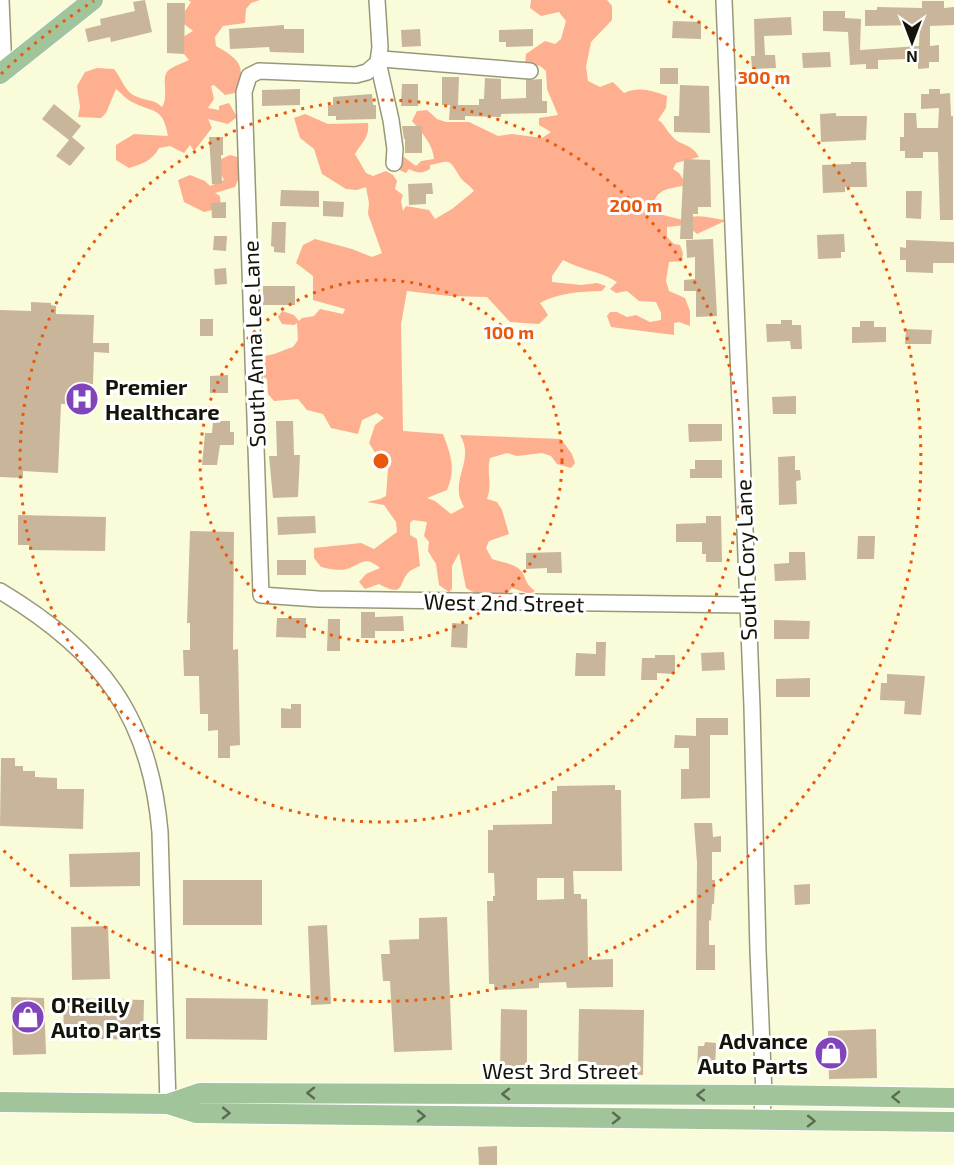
<svg xmlns="http://www.w3.org/2000/svg" width="954" height="1165" viewBox="0 0 954 1165" font-family="'Exo 2',sans-serif">
	<style>
		.forest { fill: #fdaf90 }
		.building { fill: #c9b59a; fill-rule: evenodd }
		.lines { fill: none; stroke-linecap: round; stroke-linejoin: round }
		.minor-casing { stroke: #989879; stroke-width: 18 }
		.major-casing { stroke: #fff; stroke-width: 22 }
		.minor { stroke: #fff; stroke-width: 15 }
		.major { stroke: #a1c49b; stroke-width: 20 }
		.oneway { stroke: #5a6c52 }
		.ring { fill: none; stroke: #e8590c; stroke-width: 3; stroke-dasharray: 3 6 }
		.labels { text-anchor: middle; dominant-baseline: central; stroke-width: 6; stroke-linejoin: round; paint-order: stroke }
		.street-label { font-size: 22px; fill: #141409; stroke: #fff }
		.poi-label { font-size: 22px; font-weight: bold; fill: #141409; stroke: #fff; text-anchor: start }
		.centre { fill: #e8590c; stroke: #fff; stroke-width: 3 }
		.ring-label { font-size: 18px; text-anchor: middle; font-weight: bold; fill: #e8590c; stroke: #fff; stroke-width: 6; stroke-linejoin: round; paint-order: stroke }
	</style>
	<rect width="100%" height="100%" fill="#fafbd9"/>
	<!-- forest -->
	<g class="forest">
		<path d="M 188,0 L 260,0 L 251,3 L 246,9 L 245,23 L 223,26 L 215,37 L 216,46 C 239,59 248,67 235,93 L 225,95 L 214,85 L 211,86 L 214,99 L 208,108 L 219,110 L 219,106 L 229,103 L 237,117 L 228,124 L 208,119 L 212,128 L 194,151 L 190,145 L 184,153 L 170,146 L 159,148 C 152,161 142,164 129,168 L 116,160 L 116,145 L 134,134 L 168,136 C 163,106 153,113 132,102 C 126,99 121,93 116,89 L 106,113 L 101,118 L 78,117 L 80,107 L 77,86 L 85,72 L 97,68 L 114,69 C 121,77 125,92 135,96 C 145,101 154,99 162,107 C 170,95 159,76 170,69 C 176,65 183,63 189,60 L 174,42 L 193,31 L 179,20 L 191,2 Z"/>
		<path d="M 531,0 L 607,0 L 612,6 L 612,20 L 591,42 L 586,67 L 588,81 L 600,87 L 613,82 L 624,93 C 640,86 652,91 667,96 L 666,108 L 658,120 C 665,124 665,129 671,135 C 680,147 691,142 699,157 L 676,163 L 673,169 L 679,173 L 687,185 C 660,191 662,187 647,211 L 683,220 C 698,212 711,219 727,220 L 697,234 L 686,225 L 667,227 L 667,237 L 674,244 L 680,245 L 683,253 L 682,261 L 669,262 L 666,281 L 669,291 L 685,298 L 690,311 L 690,326 L 679,322 L 674,323 L 674,335 L 611,327 L 607,316 L 610,312 L 617,312 L 627,317 L 636,315 L 650,322 L 661,320 L 661,313 L 656,302 L 639,301 L 627,291 L 616,293 L 610,289 L 617,282 C 600,271 581,270 563,260 L 552,276 L 552,282 L 581,285 L 597,283 L 606,286 L 602,291 C 580,292 560,292 540,303 L 548,315 L 539,324 L 510,322 L 487,297 L 449,296 L 407,291 L 401,324 L 403,431 L 443,434 C 451,455 456,469 447,490 L 427,498 L 435,501 L 451,514 L 464,507 C 462,503 459,497 459,493 C 457,471 473,457 460,435 L 561,439 L 572,454 L 575,463 L 571,468 L 557,464 L 551,456 L 542,453 L 517,456 L 507,453 L 490,458 C 486,474 493,482 487,499 L 497,502 L 502,510 L 509,534 L 489,541 L 486,548 L 492,559 C 501,562 516,564 521,571 C 528,580 523,581 535,591 L 530,594 L 512,588 L 506,594 L 477,594 L 466,588 L 459,553 L 452,566 L 452,589 L 449,592 L 439,585 L 436,564 L 428,551 L 429,542 L 424,536 L 427,522 L 413,520 L 410,523 L 410,535 L 417,539 L 420,566 C 417,567 413,569 410,571 C 397,582 407,599 379,584 L 365,589 L 359,582 L 366,574 L 380,568 C 364,555 362,564 347,569 C 339,571 329,569 321,567 L 314,558 L 314,548 L 361,543 L 374,549 L 397,532 L 396,522 L 384,505 L 367,502 L 380,499 L 386,496 L 388,469 L 390,458 L 377,456 L 369,443 L 375,425 L 384,418 L 377,413 L 362,420 L 358,434 L 331,428 L 323,414 L 307,410 L 298,399 L 274,401 L 268,394 L 267,379 L 250,369 L 262,356 C 273,356 282,350 293,347 L 298,340 L 297,323 L 294,325 L 282,324 L 278,317 L 282,311 L 294,315 L 299,321 L 302,318 L 314,316 L 320,309 L 343,314 L 345,309 L 313,300 L 313,276 L 296,263 L 303,245 L 315,239 L 352,249 L 372,257 L 382,253 L 368,214 L 369,203 L 366,187 L 357,190 L 346,189 L 322,174 L 314,149 L 300,138 L 294,118 L 305,114 L 328,124 L 368,123 C 370,138 361,143 355,154 L 366,173 L 373,176 L 386,171 L 393,175 L 397,181 L 395,189 L 403,195 L 401,201 L 403,211 L 406,206 L 429,210 L 435,219 L 452,209 L 474,191 C 470,185 463,182 460,177 C 448,157 451,161 430,165 L 430,169 C 422,174 417,173 409,169 L 406,173 L 397,169 L 400,158 L 404,157 L 416,166 L 421,161 L 434,159 C 433,144 422,133 412,121 L 417,111 L 427,110 L 437,119 L 446,122 L 469,122 L 498,136 L 512,134 L 542,138 L 551,132 L 539,125 L 539,118 L 558,115 L 547,89 L 546,71 L 540,66 L 525,64 L 526,54 L 545,41 L 555,44 L 561,39 L 566,21 L 559,12 L 541,16 L 530,8 Z"/>
		<polygon points="230,155 241,158 241,173 235,187 215,193 220,196 221,208 204,212 184,202 178,180 190,175 205,181 210,186 224,180 215,162"/>
	</g>
	<!-- building -->
	<g class="building">
		<polygon points="145,0 152,32 111,42 110,37 88,42 85,29 101,25 100,19 135,11 133,2"/>
		<polygon points="922,1 944,1 944,8 954,7 954,25 930,26 930,46 939,45 939,62 929,62 929,68 918,69 918,63 907,63 906,59 878,60 878,69 866,69 866,64 850,65 848,32 823,31 823,11 845,11 845,18 861,19 860,50 919,46 920,25 865,26 865,10 877,10 877,7 922,8"/>
		<polygon points="167,3 185,3 184,54 167,53"/>
		<polygon points="791,17 792,35 764,36 765,55 775,55 776,68 752,69 751,56 755,56 754,19"/>
		<polygon points="673,21 701,22 701,39 672,38"/>
		<polygon points="284,25 284,29 304,29 304,53 270,52 269,47 230,49 229,29"/>
		<polygon points="420,29 421,46 402,47 401,30"/>
		<polygon points="533,29 533,46 506,47 506,42 499,42 499,30"/>
		<polygon points="830,52 831,67 803,68 802,53"/>
		<rect x="660" y="68" width="18" height="16"/>
		<polygon points="442,77 459,77 458,105 479,105 479,99 484,99 485,78 501,79 501,99 526,98 526,80 542,79 542,101 547,101 547,113 501,114 501,117 465,116 465,120 449,120 450,105 442,105"/>
		<polygon points="402,84 418,84 418,106 401,106"/>
		<polygon points="680,85 709,86 710,133 674,132 674,116 679,116"/>
		<polygon points="300,89 300,105 262,106 262,90"/>
		<polygon points="929,89 940,89 940,94 950,93 951,116 953,116 953,220 940,220 938,152 923,152 923,158 905,158 905,151 900,151 900,137 904,137 904,113 916,113 917,128 938,128 939,108 921,109 921,94 929,94"/>
		<polygon points="372,94 373,105 376,105 376,119 336,120 336,116 328,116 328,105 333,105 333,97"/>
		<polygon points="54,104 81,126 72,137 85,148 70,166 56,156 69,140 42,119"/>
		<polygon points="836,113 836,116 867,116 866,140 821,142 820,114"/>
		<polygon points="402,126 422,126 422,153 405,153 405,139 404,139"/>
		<polygon points="209,137 223,137 223,155 221,155 222,184 212,184"/>
		<polygon points="684,159 710,160 711,207 698,207 698,214 693,214 693,239 680,239"/>
		<polygon points="851,162 866,162 867,187 845,187 845,192 823,193 822,165 851,164"/>
		<polygon points="432,183 433,194 426,194 426,204 409,205 408,184"/>
		<polygon points="281,190 319,191 319,207 280,206"/>
		<polygon points="906,191 922,191 921,219 906,218"/>
		<polygon points="323,201 344,202 343,217 323,216"/>
		<polygon points="226,202 226,218 212,218 211,203"/>
		<polygon points="272,222 286,222 285,253 274,252 274,247 271,246"/>
		<polygon points="844,234 845,252 841,252 841,258 818,259 817,235"/>
		<polygon points="214,236 227,236 226,251 213,250"/>
		<polygon points="713,239 717,316 696,317 696,291 684,291 684,280 695,279 695,257 687,258 686,240"/>
		<polygon points="906,240 954,242 954,263 933,263 933,273 906,272 906,260 900,260 900,247 906,248"/>
		<polygon points="226,268 227,284 215,285 214,269"/>
		<rect x="263" y="286" width="32" height="19"/>
		<polygon points="31,302 51,303 51,305 56,306 56,314 94,315 93,343 109,343 109,353 94,352 93,384 74,383 73,404 61,404 58,473 23,471 23,478 0,477 0,310 31,311"/>
		<rect x="200" y="319" width="13" height="17"/>
		<polygon points="781,320 792,320 792,325 801,325 802,349 791,349 790,341 767,342 766,324 781,324"/>
		<polygon points="860,321 874,321 874,327 886,327 886,342 852,343 852,327 860,327"/>
		<polygon points="906,329 932,330 931,344 905,344"/>
		<polygon points="228,375 228,393 210,393 210,376"/>
		<polygon points="796,396 796,414 773,414 772,397"/>
		<polygon points="213,421 230,421 230,432 234,432 234,445 220,445 217,465 202,465 205,433 212,433"/>
		<polygon points="276,421 293,421 294,455 300,455 298,497 273,498 269,456 277,456"/>
		<polygon points="688,424 722,424 722,441 689,442"/>
		<polygon points="795,456 795,470 800,470 801,480 796,481 797,504 779,505 778,457"/>
		<polygon points="695,460 722,460 722,478 690,478 690,469 695,469"/>
		<polygon points="18,515 106,517 105,551 29,550 29,545 18,545"/>
		<polygon points="315,516 316,533 278,535 277,517"/>
		<polygon points="706,516 721,516 722,562 706,562 706,554 702,554 702,542 676,542 676,524 706,523"/>
		<polygon points="190,531 234,532 233,650 238,649 240,745 230,746 230,758 218,758 218,730 208,731 208,714 200,714 199,676 184,676 183,650 190,650 190,623 187,623"/>
		<polygon points="858,536 875,536 874,559 857,559"/>
		<polygon points="561,552 562,573 547,573 547,568 526,569 526,553"/>
		<polygon points="789,552 805,552 806,580 775,581 774,564 789,563"/>
		<rect x="277" y="560" width="29" height="15"/>
		<polygon points="361,612 375,612 375,617 403,616 404,631 375,631 375,638 361,638"/>
		<polygon points="277,618 306,618 306,638 276,637"/>
		<polygon points="328,619 340,619 340,651 327,651"/>
		<polygon points="774,620 810,621 809,639 774,639"/>
		<polygon points="452,623 468,624 467,648 451,647"/>
		<polygon points="596,642 606,642 605,676 575,676 576,653 596,654"/>
		<polygon points="724,652 725,670 702,671 701,653"/>
		<polygon points="655,655 675,655 675,674 657,673 657,680 641,680 642,658 655,658"/>
		<polygon points="887,674 925,676 921,715 904,714 905,701 880,700 881,683 887,683"/>
		<polygon points="810,678 810,697 776,697 776,679"/>
		<polygon points="291,704 301,704 301,728 281,728 281,708 291,709"/>
		<polygon points="696,718 728,718 728,735 710,735 710,798 681,799 681,769 689,769 689,748 674,748 675,735 696,736"/>
		<polygon points="1,758 15,758 15,766 23,766 23,771 35,771 35,777 57,778 57,789 84,789 83,829 0,826"/>
		<path d="M 615,785 L 615,790 L 621,790 L 622,871 L 573,871 L 574,894 L 581,894 L 581,899 L 587,899 L 588,960 L 613,959 L 613,987 L 567,988 L 566,982 L 539,983 L 539,988 L 495,990 L 494,984 L 489,984 L 487,901 L 493,901 L 493,896 L 495,896 L 494,873 L 488,873 L 488,830 L 493,830 L 493,825 L 552,824 L 552,791 L 557,791 L 557,786 ZM 537,878 L 564,878 L 564,899 L 537,900 Z"/>
		<polygon points="694,823 712,823 713,837 721,836 721,852 712,852 712,880 715,880 714,904 712,904 711,921 709,920 709,945 715,945 715,970 696,970 697,863"/>
		<polygon points="140,852 140,886 70,887 69,854"/>
		<rect x="183" y="880" width="79" height="45"/>
		<polygon points="810,884 810,904 795,905 794,885"/>
		<polygon points="447,917 452,1050 394,1052 390,981 383,981 381,954 390,954 389,940 419,939 419,918"/>
		<polygon points="327,925 331,1004 311,1005 308,926"/>
		<polygon points="108,926 110,979 72,980 71,927"/>
		<polygon points="11,997 44,998 46,1054 13,1055"/>
		<polygon points="64,998 144,1000 143,1040 63,1038"/>
		<polygon points="186,998 268,999 267,1040 186,1039"/>
		<polygon points="501,1009 527,1010 527,1074 500,1074"/>
		<polygon points="579,1009 644,1010 643,1075 578,1074"/>
		<polygon points="876,1029 877,1078 829,1079 828,1031"/>
		<polygon points="705,1042 716,1043 715,1072 697,1072 698,1046 704,1046"/>
		<polygon points="497,1146 497,1165 479,1165 478,1147"/>
	</g>
	<g class="lines">
		<defs>
			<g id="minor">
				<polyline points="1,0 4,71"/>
				<polyline points="377,0 380,47 378,62 391,120 395,149 394,163"/>
				<polyline points="724,0 752,707 758,951 764,1095 761,1120"/>
				<polyline points="530,71 382,59 367,72 356,75 259,71 249,76 244,92 261,595 318,599 747,605"/>
				<path d="M 0,591 C 100,651 150,715 160,832 L 168,1104"/>
			</g>
			<g id="major">
				<polyline points="0,74 93,0"/>
				<polyline points="0,1102 168,1104 196,1113 954,1122"/>
				<polyline points="168,1104 200,1093 764,1095 954,1098"/>
			</g>
		</defs>
		<!-- minor casing -->
		<use href="#minor" class="minor-casing"/>
		<!-- major casing -->
		<use href="#major" class="major-casing"/>
		<!-- minor -->
		<use href="#minor" class="minor"/>
		<!-- major -->
		<use href="#major" class="major"/>
	</g>
	<!-- one-way arrows -->
	<defs><path id="oneway-chevron" d="M-2-3.5L2.5 0L-2 3.5" fill="none" stroke-width="1.6" stroke-linecap="round" stroke-linejoin="round" transform="scale(1.5)"/></defs>
	<g class="oneway">
		<use href="#oneway-chevron" transform="translate(311 1093) rotate(-180)"/>
		<use href="#oneway-chevron" transform="translate(506 1094) rotate(-180)"/>
		<use href="#oneway-chevron" transform="translate(701 1095) rotate(-180)"/>
		<use href="#oneway-chevron" transform="translate(896 1097) rotate(-179)"/>
		<use href="#oneway-chevron" transform="translate(226 1113) rotate(1)"/>
		<use href="#oneway-chevron" transform="translate(421 1116) rotate(1)"/>
		<use href="#oneway-chevron" transform="translate(616 1118) rotate(1)"/>
		<use href="#oneway-chevron" transform="translate(811 1121) rotate(1)"/>
	</g>
	<!-- distance rings -->
	<g class="ring">
		<circle cx="381" cy="461" r="181"/>
		<circle cx="381" cy="461" r="361"/>
		<path d="M1 74A542 542 0 0 1 94 1M668 1A542 542 0 1 1 1 848"/>
	</g>
	<!-- icons -->
	<defs>
		<symbol id="hospital-disc" viewBox="-11 -11 22 22"><circle r="9.5" fill="#8244ba" stroke="#fff"/><path d="M-5-5h3v3.5h4V-5h3V5h-3V1.5h-4V5h-3Z" fill="#fff"/></symbol>
		<symbol id="shop-disc" viewBox="-11 -11 22 22"><circle r="9.5" fill="#8244ba" stroke="#fff"/><path d="M-5-2.5h2.3a2.7 3.5 0 0 1 5.4 0H5L5.5 6h-11ZM-1.5-2.5h3a1.5 2.3 0 0 0-3 0Z" fill="#fff"/></symbol>
	</defs>
	<g fill-rule="evenodd">
		<use href="#hospital-disc" x="63" y="380" width="38" height="38"/>
		<use href="#shop-disc" x="9" y="998" width="38" height="38"/>
		<use href="#shop-disc" x="812" y="1034" width="38" height="38"/>
	</g>
	<g class="labels">
		<!-- street labels -->
		<g class="street-label">
			<text transform="translate(253 344) rotate(-92)">South Anna Lee Lane</text>
			<text transform="translate(745 560) rotate(-92)">South Cory Lane</text>
			<text transform="translate(504 602) rotate(1)">West 2nd Street</text>
			<text x="560" y="1070">West 3rd Street</text>
		</g>
		<!-- poi labels -->
		<g class="poi-label">
			<text x="105" y="386">Premier<tspan x="105" dy="25">Healthcare</tspan></text>
			<text x="51" y="1004">O'Reilly<tspan x="51" dy="25">Auto Parts</tspan></text>
			<text x="808" y="1040" text-anchor="end">Advance<tspan x="808" dy="25">Auto Parts</tspan></text>
		</g>
	</g>
	<circle cx="381" cy="461" r="9" class="centre"/>
	<g class="ring-label">
		<text x="764" y="84">300 m</text>
		<text x="636" y="212">200 m</text>
		<text x="509" y="339">100 m</text>
	</g>
	<!-- north arrow -->
	<g transform="translate(912 42) rotate(180)" stroke="#ffffff" stroke-width="4.5" paint-order="stroke">
	<path d="M0-4.5L10 22L0 15L-10 22Z" fill="#141409"/>
	<text y="-9" font-size="16" font-weight="bold" text-anchor="middle" fill="#141409">N</text>
	</g>
</svg>
